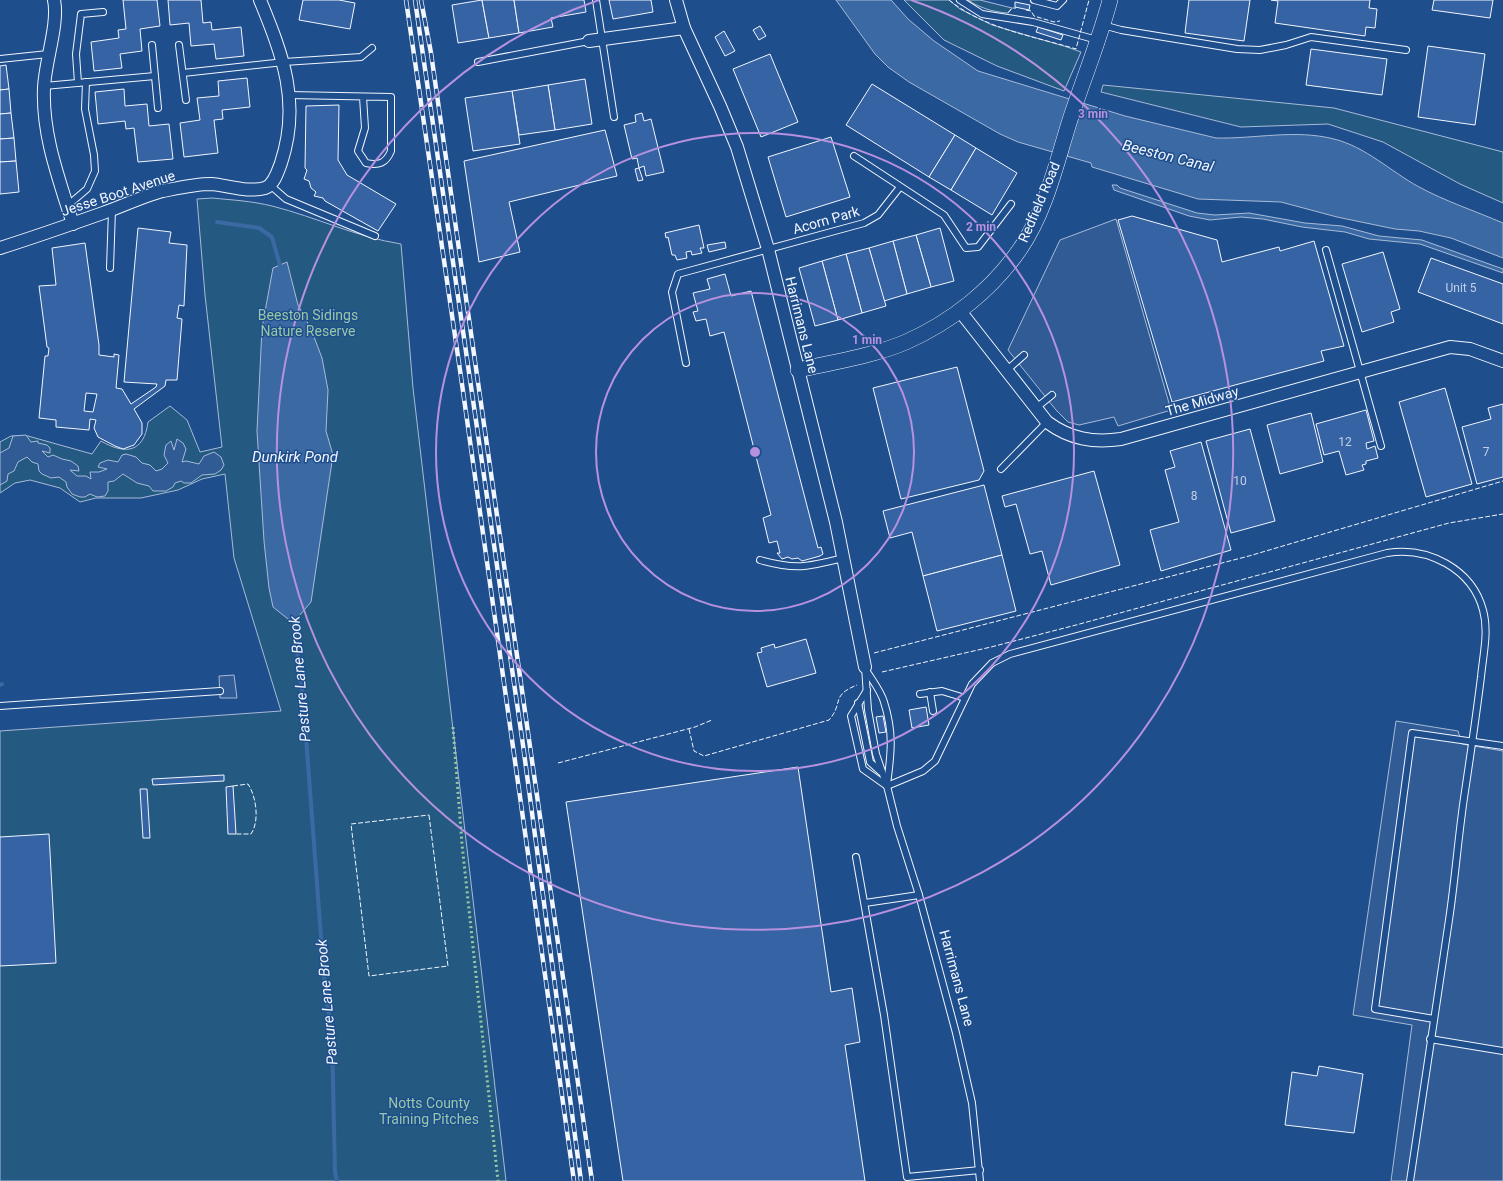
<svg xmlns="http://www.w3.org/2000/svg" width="1503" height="1181" viewBox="0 0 1503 1181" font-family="Roboto,sans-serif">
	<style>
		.green { fill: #245a82; stroke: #a8bbd7 }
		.parking { fill: #305b95; stroke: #a8bbd7 }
		.water { fill: #3b69a3; stroke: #a8bbd7 }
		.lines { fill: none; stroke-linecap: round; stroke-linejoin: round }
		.stream { stroke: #3b69a3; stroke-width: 4 }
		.building { fill: #3563a3; stroke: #f2f6ff; fill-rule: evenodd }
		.service-casing { stroke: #f2f6ff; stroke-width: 8 }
		.minor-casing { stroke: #f2f6ff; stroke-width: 14 }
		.tertiary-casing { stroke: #f2f6ff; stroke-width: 16 }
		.service { stroke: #1f4e8c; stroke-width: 6 }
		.minor { stroke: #1f4e8c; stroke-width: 12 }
		.tertiary { stroke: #1f4e8c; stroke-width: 15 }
		.rail-casing { stroke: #f2f6ff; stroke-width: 4.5 }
		.rail { stroke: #1f4e8c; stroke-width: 3; stroke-dasharray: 9; stroke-linecap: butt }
		.hedge { stroke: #97c8a6; stroke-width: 3; stroke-dasharray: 2 3; stroke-linecap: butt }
		.fence { stroke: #f2f6ff; stroke-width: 1; stroke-dasharray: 5 2; stroke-linecap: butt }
		.ring { fill: none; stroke: #b691df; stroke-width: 2 }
		.labels { text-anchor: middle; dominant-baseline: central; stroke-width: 3; stroke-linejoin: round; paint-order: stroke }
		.number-label { font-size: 12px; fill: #c3d1e8 }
		.street-label { font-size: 14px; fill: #f2f6ff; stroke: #1f4e8c }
		.park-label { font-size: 14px; fill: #97c8a6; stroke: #1f4e8c }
		.water-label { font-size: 15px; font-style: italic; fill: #f2f6ff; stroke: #1f4e8c }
		.centre { fill: #b691df; stroke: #1f4e8c; stroke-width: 2 }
		.ring-label { font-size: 12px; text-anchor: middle; font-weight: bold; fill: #b691df; stroke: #1f4e8c; stroke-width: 3; stroke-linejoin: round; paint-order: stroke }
	</style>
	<rect width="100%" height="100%" fill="#1f4e8c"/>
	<!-- green -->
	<g class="green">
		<polygon points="904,0 949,0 960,9 992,25 1067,47 1081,52 1064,91 997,66 944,40"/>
		<path d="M 968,0 L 980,0 L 1012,8 L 1008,13 C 993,12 980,8 968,0 Z"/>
		<polygon points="1103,85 1334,108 1503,152 1503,203 1460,184 1383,142 1328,124 1241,127 1101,92"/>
		<path d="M 212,198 C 232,200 252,201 272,206 C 316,217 356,237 401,244 L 413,388 L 506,1181 L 0,1181 L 0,731 L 281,711 L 234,558 L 225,474 L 202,479 L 178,490 L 141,498 L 96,498 L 80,502 L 60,488 L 30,480 L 15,483 L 0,493 L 0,442 L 11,436 L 28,436 L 92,454 L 101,441 C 125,455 144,453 148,422 L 170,406 L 187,420 L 200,452 L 222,447 L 205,295 L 197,199 Z"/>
	</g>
	<!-- parking -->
	<g class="parking">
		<polygon points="1116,219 1171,410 1118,426 1114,417 1079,425 1068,422 1056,410 1008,350 1060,240"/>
		<polygon points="26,435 31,442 38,441 38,443 47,445 50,448 50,453 42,451 48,457 53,455 62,459 71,461 78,466 79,471 70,470 77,476 86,476 91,479 90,472 99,472 107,469 98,467 100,463 108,460 118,462 122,455 126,454 136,457 142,463 150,465 156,471 162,469 168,463 164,455 166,445 171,441 174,450 177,439 183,443 186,449 182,462 186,461 199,464 204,456 214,452 221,457 224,465 221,470 215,474 202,475 191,483 184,483 181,481 175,483 173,487 166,491 153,491 149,486 137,483 123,474 114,481 108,482 108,491 105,496 97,497 90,494 85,497 80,497 72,494 67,487 66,482 59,477 51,478 42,474 39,471 38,464 32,462 27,457 18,462 14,471 8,474 7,481 0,485 0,453 9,448 13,436"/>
		<polygon points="234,675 237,698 220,698 219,676"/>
		<polygon points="1396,721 1458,731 1462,744 1503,751 1503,1181 1391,1181 1412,1025 1353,1015"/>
	</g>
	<!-- water -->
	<g class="water">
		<path d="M 836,0 L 891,0 L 908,19 L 934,41 L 978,71 L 1125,116 L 1216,138 C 1255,139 1295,129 1334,139 C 1366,147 1390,171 1419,187 C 1445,201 1475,211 1503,223 L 1503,258 L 1451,238 L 1419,231 L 1395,229 L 1337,217 L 1281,202 L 1198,199 L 1092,167 L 1091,163 L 1018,142 L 1000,134 L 909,82 L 888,67 L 875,54 Z"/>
		<polygon points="1112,185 1117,185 1120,188 1197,213 1215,215 1249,213 1305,223 1342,226 1379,236 1422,240 1503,269 1503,273 1420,244 1369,239 1345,232 1302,227 1263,219 1241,217 1210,220 1189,216 1114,190"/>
		<polygon points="287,262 298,305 311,329 322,358 328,390 326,431 333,455 311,602 293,623 273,607 269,588 264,541 257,431 262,328 273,268"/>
	</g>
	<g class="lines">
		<!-- stream -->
		<g class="stream">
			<polyline points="217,222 259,228 272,237 281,269"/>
			<polyline points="293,620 303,697 324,977 332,1038 335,1172 337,1181"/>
			<polyline points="0,685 2,684"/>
		</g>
	</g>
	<!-- building -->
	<g class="building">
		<polygon points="123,0 157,0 160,26 140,29 142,51 120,54 122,68 94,71 91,42 119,38 118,30 126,29"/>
		<polygon points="168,0 201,0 203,23 211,22 212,30 241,27 244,56 216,59 214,44 191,46 189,23 170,25"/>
		<polygon points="303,0 339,0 355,3 350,29 299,20"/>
		<polygon points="482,0 489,38 458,43 452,5"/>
		<polygon points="482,0 514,0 519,33 489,38"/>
		<polygon points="514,0 584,0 586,12 551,18 553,27 519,33"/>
		<polygon points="609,0 651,0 653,12 613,19"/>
		<polygon points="1189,0 1250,0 1244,41 1185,33"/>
		<polygon points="1271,0 1370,0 1369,8 1377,9 1375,28 1366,27 1365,36 1275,23 1278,1"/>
		<polygon points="1434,0 1493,0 1490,18 1432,10"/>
		<polygon points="1015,2 1030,5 1029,10 1015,7"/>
		<polygon points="760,26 766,36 759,40 753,30"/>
		<polygon points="1038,27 1063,35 1061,40 1036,32"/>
		<polygon points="724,31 735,51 725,56 715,37"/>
		<polygon points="1428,46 1485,54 1475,125 1418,117"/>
		<polygon points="1311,49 1387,59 1382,95 1306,85"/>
		<polygon points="770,54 798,122 761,137 733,69"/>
		<polygon points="6,65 9,89 0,90 0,66"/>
		<polygon points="247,78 250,107 222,110 223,119 214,120 218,153 184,157 180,123 200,120 197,98 219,96 218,81"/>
		<polygon points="585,79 592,124 555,130 548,85"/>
		<polygon points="872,84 955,135 929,177 846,125"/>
		<polygon points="548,85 555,130 519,135 512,91"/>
		<polygon points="9,89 11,113 0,114 0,90"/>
		<polygon points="124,89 125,106 147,104 149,126 169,124 173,159 138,162 134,128 126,129 125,121 98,124 95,92"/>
		<polygon points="512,91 520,144 473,151 465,98"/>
		<polygon points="339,105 338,160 347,175 396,204 378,231 325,201 323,198 314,196 316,192 311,188 309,181 304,179 307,170 305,168 306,106"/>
		<polygon points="11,113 14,138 0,139 0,114"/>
		<polygon points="642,113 644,121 651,119 664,172 646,176 644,166 639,168 637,158 632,159 624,125 636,122 635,115"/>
		<polygon points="605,130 617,176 509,202 520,252 479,262 464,161"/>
		<polygon points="955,135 976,148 951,190 929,177"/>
		<polygon points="831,137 850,197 786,217 768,157"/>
		<polygon points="14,138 16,161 0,162 0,139"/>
		<polygon points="976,148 1017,173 992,215 951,190"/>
		<polygon points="16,161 19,192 0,194 0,162"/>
		<polygon points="639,168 643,180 638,181 635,169"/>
		<polygon points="1132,216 1217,240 1222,262 1279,247 1280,251 1314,241 1344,346 1321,351 1324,361 1172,402 1118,220"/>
		<polygon points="699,225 704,248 700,248 702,253 692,255 691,251 686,252 687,258 677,260 675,255 672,255 668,237 666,238 665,233"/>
		<path d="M 138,228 L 171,232 L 169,243 L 187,245 L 184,306 L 179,305 L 177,318 L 182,319 L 177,380 L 166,380 L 165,386 L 134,409 L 142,423 L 142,434 L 134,445 L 123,449 L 115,446 L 98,437 L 94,428 L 96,420 L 90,419 L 89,430 L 56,427 L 56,420 L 39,418 L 45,356 L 48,356 L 49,348 L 47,347 L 39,286 L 56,285 L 52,248 L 85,243 L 99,345 L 99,355 L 114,357 L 114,354 L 119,355 L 116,388 L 122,389 L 131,404 L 156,387 L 157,384 L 124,382 ZM 86,393 L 97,394 L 93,412 L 84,411 Z"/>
		<polygon points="940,228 954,281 931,287 916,235"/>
		<polygon points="916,235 931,287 907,294 893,241"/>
		<polygon points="893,241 907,294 884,301 869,248"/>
		<polygon points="725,242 726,248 709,252 707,245"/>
		<polygon points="869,248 886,306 862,313 846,254"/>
		<polygon points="1383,252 1400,309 1391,312 1394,322 1362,332 1342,264"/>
		<polygon points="846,254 862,313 838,320 822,261"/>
		<polygon points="1431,258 1503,284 1503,324 1418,292"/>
		<polygon points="822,261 838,320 815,326 799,268"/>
		<polygon points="725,274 731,296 751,291 818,548 821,547 823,554 820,556 802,561 798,558 792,559 788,557 782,559 777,553 780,553 777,541 769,543 763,518 771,515 724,332 710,336 706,319 696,321 693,312 698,311 693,293 710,289 707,279"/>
		<polygon points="957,367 984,471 979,480 901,499 873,388"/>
		<polygon points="1445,388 1472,484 1426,497 1399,402"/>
		<polygon points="1503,404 1503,477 1477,484 1462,427 1491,419 1488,408"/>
		<polygon points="1366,410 1374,441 1366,443 1367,449 1375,446 1378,458 1366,461 1366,464 1362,465 1364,470 1346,475 1339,451 1324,455 1316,424"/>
		<polygon points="1311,413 1323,462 1280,474 1267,425"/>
		<polygon points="1250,429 1275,521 1231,533 1206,441"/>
		<polygon points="1201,442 1231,550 1161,571 1150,530 1179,522 1165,470 1175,467 1170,451"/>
		<polygon points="1094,471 1120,565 1051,585 1042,551 1030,554 1016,504 1005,507 1002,496"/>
		<polygon points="984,485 1002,555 923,576 912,532 890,538 883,511"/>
		<polygon points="1002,555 1016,611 937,631 923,576"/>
		<polygon points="806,639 816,673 767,687 757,653 762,652 761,648 774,644 775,648"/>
		<polygon points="926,707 929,725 912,728 909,710"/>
		<polygon points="883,716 886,732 879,733 876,717"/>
		<polygon points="798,767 831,992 852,988 860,1042 845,1045 865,1181 623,1181 566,802"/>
		<polygon points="224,775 224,781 153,785 152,779"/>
		<polygon points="233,786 236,834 228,834 226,787"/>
		<polygon points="140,789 147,789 150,838 143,838"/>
		<polygon points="49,834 56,963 0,966 0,837"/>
		<polygon points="1319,1066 1363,1074 1354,1133 1285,1125 1292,1072 1317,1076"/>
	</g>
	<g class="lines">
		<defs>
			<g id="service">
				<polyline points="596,0 614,117"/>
				<polyline points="960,0 982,14 1033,22 1097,40"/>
				<polyline points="1034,0 1057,6 1063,0"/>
				<polyline points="1103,25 1121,30 1237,49 1260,50 1286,45 1311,37 1406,50"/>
				<polyline points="152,45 158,108"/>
				<polyline points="179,45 186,100"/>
				<polyline points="0,59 48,54"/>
				<polyline points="478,62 589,41"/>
				<polyline points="183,73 284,62 361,57 372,48"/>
				<polyline points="78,83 76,54 81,14 103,12"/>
				<polyline points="44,86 155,76"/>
				<path d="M 289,95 L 391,97 L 391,151 C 386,163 379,166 366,163 L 358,151 L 365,128 L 363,97"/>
				<polyline points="854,156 944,215 966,248 978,247 1011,204"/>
				<polyline points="270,185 286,199 375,236"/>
				<polyline points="67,206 87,189 95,171 94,155 85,109 86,82"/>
				<polyline points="1326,250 1381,446"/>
				<polyline points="110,268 112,210"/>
				<polyline points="686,363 672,292 678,274 864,223 878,215 900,187"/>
				<polyline points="1006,371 1024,355"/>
				<polyline points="1036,408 1052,395"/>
				<polyline points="1001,469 1047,422"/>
				<path d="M 760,560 C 796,570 807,567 843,558"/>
				<polyline points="865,667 868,710 876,754 887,786 897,826 919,895 956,1033 972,1103 980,1181"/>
				<path d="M 866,670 C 872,680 881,691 884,702 C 894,733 891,754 887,785"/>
				<polyline points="867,690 851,716 863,769 887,786"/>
				<polyline points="930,692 933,711"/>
				<polyline points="920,694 942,691 965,698"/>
				<polyline points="858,703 870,762 881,772"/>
				<polyline points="0,706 220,691"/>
				<path d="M 887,786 L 923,771 L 935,761 L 972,684 L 992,663 L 1010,654 L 1387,553 C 1428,546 1472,569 1483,610 C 1489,632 1483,655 1481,677 C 1476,717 1470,758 1464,798 C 1458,839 1455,880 1449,920 C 1436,1007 1423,1094 1410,1181"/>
				<polyline points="856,857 884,1015 907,1177 980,1170"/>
				<polyline points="865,903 919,895"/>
				<polyline points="1434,1019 1375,1009 1412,733 1503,746"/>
				<polyline points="1430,1039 1503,1051"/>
			</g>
			<g id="minor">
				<path d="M 54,0 C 59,24 45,61 44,88 C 42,135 59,179 73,224"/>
				<polyline points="676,0 684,28 720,106 737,147 768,249 836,522 865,667"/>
				<polyline points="589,41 684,28"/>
				<path d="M 0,248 C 35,237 69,225 103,213 C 123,206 143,196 163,191 C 178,188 195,184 211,184 C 227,185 248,193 265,188 C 274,185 278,171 281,163 C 301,103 283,56 260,0"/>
				<path d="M 960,311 L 1047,422 C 1070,439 1093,443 1121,439 L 1450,347 L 1470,349 L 1503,361"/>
			</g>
			<path id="tertiary" d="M 798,370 C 834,362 873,356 906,342 C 951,322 992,290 1020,249 C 1045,213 1056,165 1069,123 C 1082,82 1099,42 1110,0"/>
		</defs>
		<!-- service casing -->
		<use href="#service" class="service-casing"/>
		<!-- minor casing -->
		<use href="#minor" class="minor-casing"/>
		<!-- tertiary casing -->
		<use href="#tertiary" class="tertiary-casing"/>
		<!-- service -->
		<use href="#service" class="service"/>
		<!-- minor -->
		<use href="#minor" class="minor"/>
		<!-- tertiary -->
		<use href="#tertiary" class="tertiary"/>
		<defs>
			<g id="rail">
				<polyline points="406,0 461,377 574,1181"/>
				<polyline points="415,0 523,745 581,1181"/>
				<polyline points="421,0 431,53 592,1181"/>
			</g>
		</defs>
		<!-- rail casing -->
		<use href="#rail" class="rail-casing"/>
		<!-- rail -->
		<use href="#rail" class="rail"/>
		<!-- hedge -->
		<polyline class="hedge" points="453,727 462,844 498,1181"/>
		<!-- fence -->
		<g class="fence">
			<path d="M 949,0 C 985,29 1033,36 1076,49 L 1089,0"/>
			<polyline points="1026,10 1031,11 1034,16 1054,22 1060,21"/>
			<polyline points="1008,13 1012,8 1016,8"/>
			<polyline points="874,653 1249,556 1503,481"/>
			<polyline points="882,672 991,647 1076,625 1449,523 1503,514"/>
			<path d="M 689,729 L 694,751 L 704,756 L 829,720 C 844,703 830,696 857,685"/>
			<polyline points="558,763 695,727 712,720"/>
			<path d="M 233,786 L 248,784 C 256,796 260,821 251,834 L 236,834"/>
			<polygon points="429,815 448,966 369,976 351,824"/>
		</g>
	</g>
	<!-- distance rings -->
	<g class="ring">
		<circle cx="755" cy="452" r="159"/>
		<circle cx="755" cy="452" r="319"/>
		<path d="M911 0A478 478 0 1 1 599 0"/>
	</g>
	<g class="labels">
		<!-- number labels -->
		<g class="number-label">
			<text x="1461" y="288">Unit 5</text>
			<text x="1345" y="442">12</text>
			<text x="1486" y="452">7</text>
			<text x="1240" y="481">10</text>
			<text x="1194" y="496">8</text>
		</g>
		<!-- street labels -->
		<g class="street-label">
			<text transform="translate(118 193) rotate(-18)">Jesse Boot Avenue</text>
			<text transform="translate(1039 202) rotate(-67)">Redfield Road</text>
			<text transform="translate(826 220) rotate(-16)">Acorn Park</text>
			<text transform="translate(802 325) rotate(76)">Harrimans Lane</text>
			<text transform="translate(1202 401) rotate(-16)">The Midway</text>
			<text transform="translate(957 978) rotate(75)">Harrimans Lane</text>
		</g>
		<!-- park labels -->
		<g class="park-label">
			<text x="308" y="315">Beeston Sidings<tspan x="308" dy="16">Nature Reserve</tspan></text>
			<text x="429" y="1103">Notts County<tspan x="429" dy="16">Training Pitches</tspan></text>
		</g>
		<!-- water labels -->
		<g class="water-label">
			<text transform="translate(1168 156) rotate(14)">Beeston Canal</text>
			<text x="295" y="457">Dunkirk Pond</text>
			<text transform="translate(300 679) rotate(-95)">Pasture Lane Brook</text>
			<text transform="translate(327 1002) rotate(-95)">Pasture Lane Brook</text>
		</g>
	</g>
	<circle cx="755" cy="452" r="6" class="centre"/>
	<g class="ring-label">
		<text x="1093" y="118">3 min</text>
		<text x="981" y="231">2 min</text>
		<text x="867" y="344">1 min</text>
	</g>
</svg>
